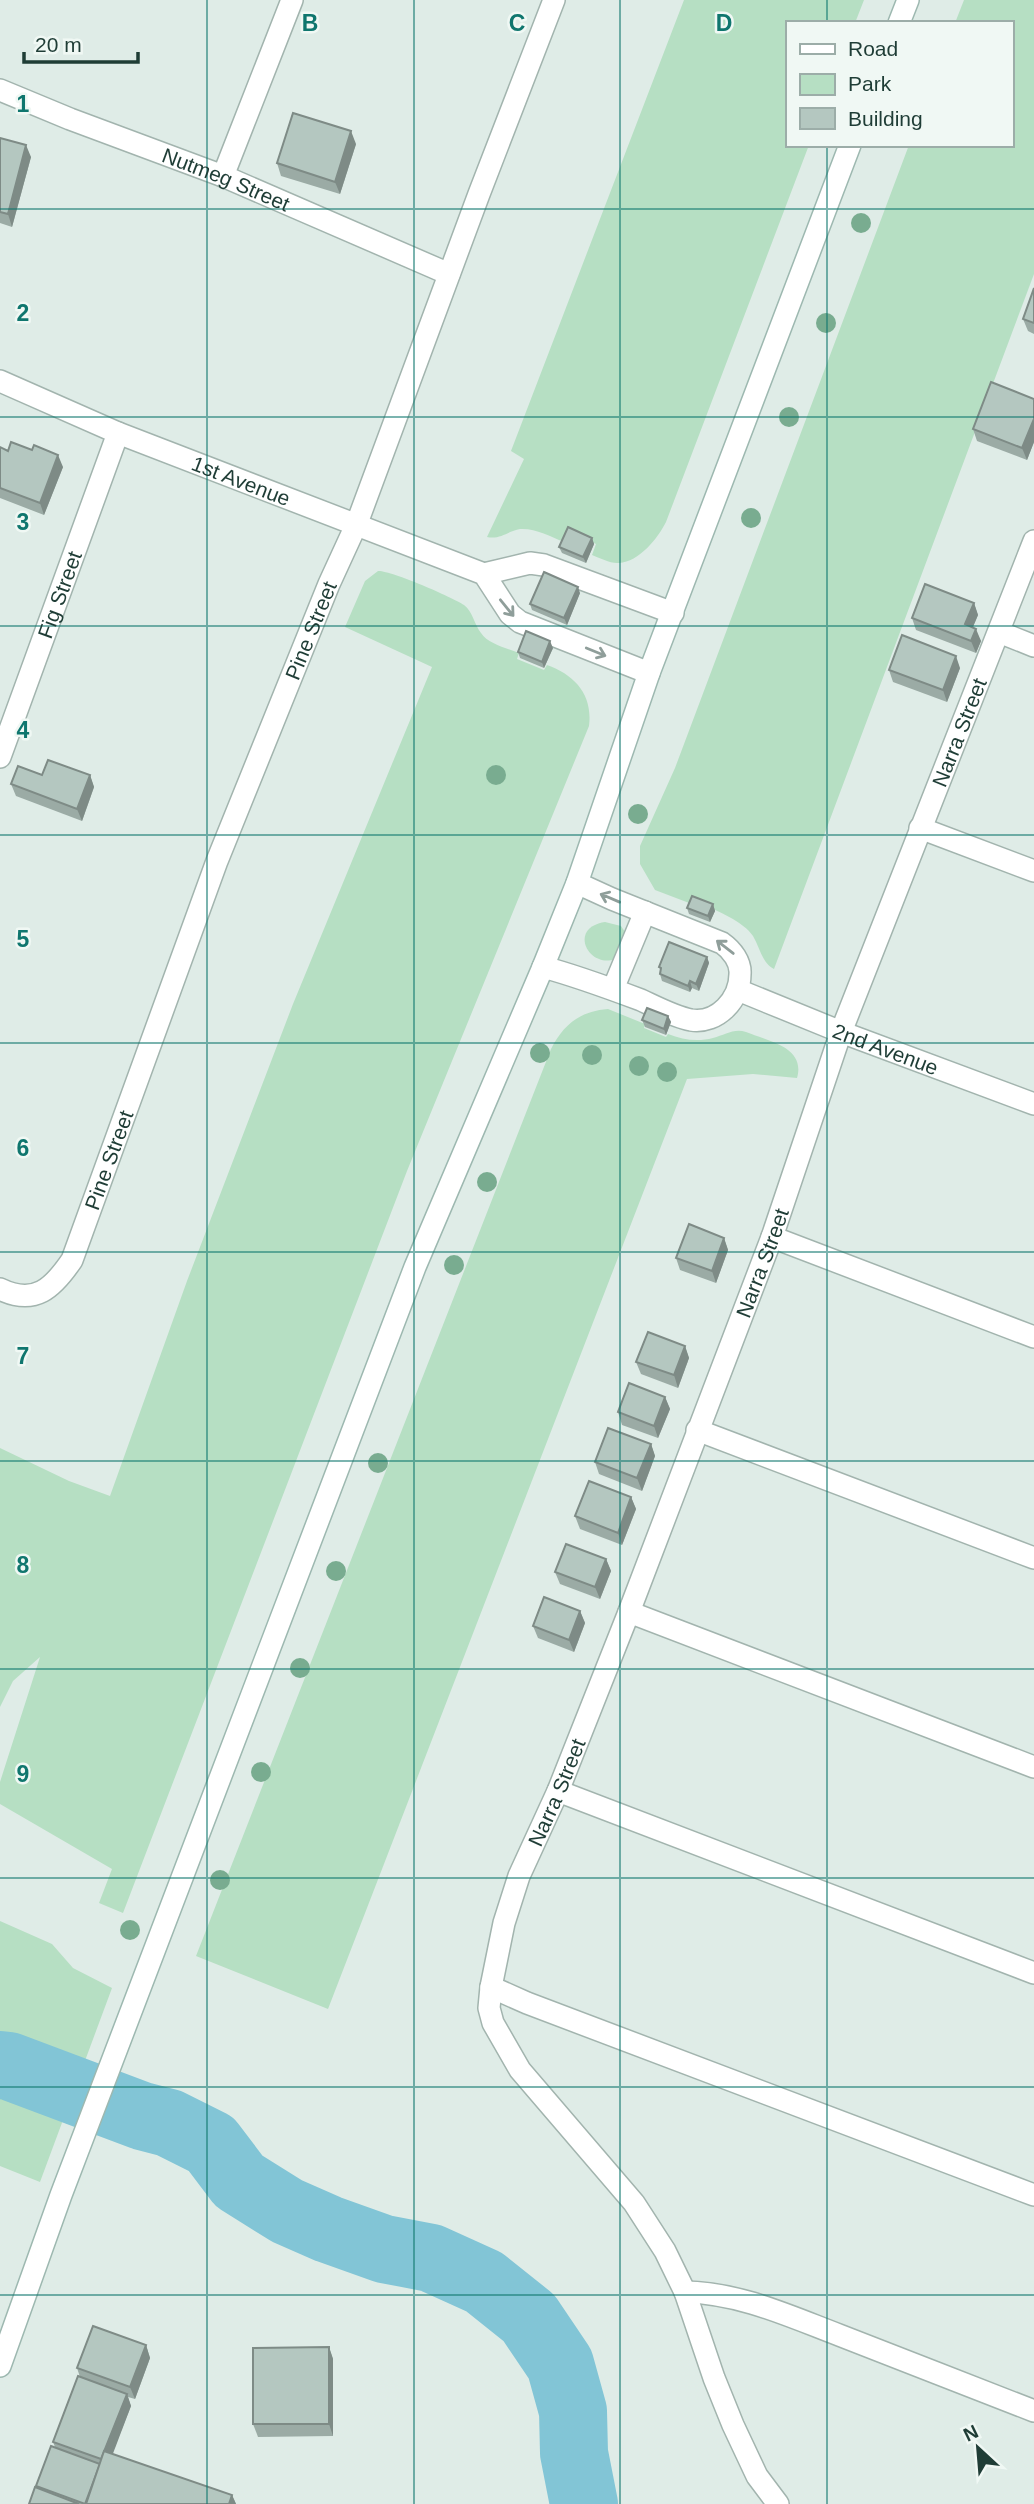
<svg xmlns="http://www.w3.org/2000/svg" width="1034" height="2504" viewBox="0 0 1034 2504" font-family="Arial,sans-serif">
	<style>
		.green { fill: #b6dfc3 }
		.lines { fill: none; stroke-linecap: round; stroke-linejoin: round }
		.river { stroke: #82c5d6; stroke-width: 68 }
		.street-casing { stroke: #a2b4ae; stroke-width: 24 }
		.secondary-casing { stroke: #9db8b0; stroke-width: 24 }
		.street { stroke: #fff; stroke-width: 21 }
		.secondary { stroke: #fff; stroke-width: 21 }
		.tree { fill: #79ac90 }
		.wall { fill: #9baba5 }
		.shaded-wall { fill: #7e8b86 }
		.building { fill: #b4c7c0; stroke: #7e8b86; stroke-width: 2 }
		.oneway { stroke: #8f9e9a }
		.grid { fill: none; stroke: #0f766e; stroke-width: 2; stroke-opacity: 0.55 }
		.labels { text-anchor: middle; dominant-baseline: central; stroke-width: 5; stroke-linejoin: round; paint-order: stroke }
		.street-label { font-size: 21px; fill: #1f3d36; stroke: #f0f8f4 }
		.grid-label { font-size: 23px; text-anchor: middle; font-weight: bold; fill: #0f766e; stroke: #f0f8f4; stroke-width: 5; stroke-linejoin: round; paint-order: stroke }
	</style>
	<rect width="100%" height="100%" fill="#dfece7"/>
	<!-- green -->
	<g class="green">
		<path d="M 684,0 L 864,0 L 855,23 L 787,23 L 787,145 L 809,145 L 666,522 C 658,538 639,562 619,563 C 611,564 600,558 592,555 L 596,544 L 569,531 L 564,542 C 550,536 535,528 520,529 C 508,531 500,540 487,537 L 524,459 L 511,451 Z"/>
		<path d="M 964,0 L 1034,0 L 1034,274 L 774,969 C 762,963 760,948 753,936 C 744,922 716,910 701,904 L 697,906 L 655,890 L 640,864 L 640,846 L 675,768 L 909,145 L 1011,145 L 1011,23 L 955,23 Z"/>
		<path d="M 378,571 C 390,570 452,597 464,605 C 473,612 474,624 481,633 C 488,644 507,648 519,653 L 517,659 L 544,670 L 547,665 C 575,675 593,695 589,726 L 407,1171 L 123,1913 L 99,1903 L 112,1869 L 0,1804 L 0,1782 L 40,1657 L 13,1681 L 0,1707 L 0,1448 L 69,1481 L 110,1496 L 187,1281 L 293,1004 L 432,667 L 345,627 L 365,581 Z"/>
		<path d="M 605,922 L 621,926 L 627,935 L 615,959 C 589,969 567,928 605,922 Z"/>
		<path d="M 608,1009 L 645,1024 L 644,1028 L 666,1037 L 668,1034 C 683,1040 698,1042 713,1038 C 725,1035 734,1028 746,1032 C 768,1041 806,1047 797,1078 L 753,1074 L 687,1079 L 328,2009 L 196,1956 L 551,1049 C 563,1025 580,1011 608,1009 Z"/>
		<polygon points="0,1921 52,1944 73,1968 112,1988 40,2182 0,2166"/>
	</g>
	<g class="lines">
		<!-- river -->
		<polyline class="river" points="0,2065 9,2066 142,2116 169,2123 211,2144 239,2181 287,2211 328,2229 384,2249 431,2258 484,2282 529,2318 560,2364 573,2411 574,2453 584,2504"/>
		<defs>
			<g id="street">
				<path id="s1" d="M 0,90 L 70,119 L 223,176 L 449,274"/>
				<polyline points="223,176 292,0"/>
				<path id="s2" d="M 0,381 L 118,433 L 484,574 L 510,614 L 520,622 L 649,673"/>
				<polyline points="484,574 530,563 544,565 673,613"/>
				<polyline points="999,632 1034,646"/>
				<path id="s3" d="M 0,757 L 118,433"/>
				<polyline points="920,828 1034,871"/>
				<path d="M 543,967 C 577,976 609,988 641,1000 C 656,1007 675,1017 691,1020 C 718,1024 740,999 740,974 C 741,962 732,950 722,943 L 612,899 L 577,883"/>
				<polyline points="613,989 645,912"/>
				<path id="s4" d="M 738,990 L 841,1032 L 1034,1104"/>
				<polyline points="772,1237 1034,1337"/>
				<path id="s5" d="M 0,1289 C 35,1306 53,1288 72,1260 L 217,861 L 329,584 L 357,523 L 479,194 L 554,0"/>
				<polyline points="697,1430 1034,1558"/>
				<polyline points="629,1612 1034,1767"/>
				<polyline points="558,1791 1034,1973"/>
				<polyline points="491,1987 527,2003 1034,2195"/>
				<path d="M 685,2292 C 740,2293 789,2316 839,2335 C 904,2360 969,2386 1034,2411"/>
				<path id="s6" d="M 778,2504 L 757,2476 L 733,2425 L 714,2378 L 685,2292 L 665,2251 L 634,2203 L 520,2070 L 493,2023 L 489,2008 L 491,1987 L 504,1923 L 519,1876 L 558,1791 L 629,1612 L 772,1237 L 841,1032 L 1034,541"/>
			</g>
			<g id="secondary">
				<polyline points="899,23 908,0"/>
				<polyline points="0,2366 61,2195 415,1267 543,967 577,883 649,673 850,145"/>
			</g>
		</defs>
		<!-- street casing -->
		<use href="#street" class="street-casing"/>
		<!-- secondary casing -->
		<use href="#secondary" class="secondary-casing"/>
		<!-- street -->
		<use href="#street" class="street"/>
		<!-- secondary -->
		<use href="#secondary" class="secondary"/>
	</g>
	<!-- trees -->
	<g class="tree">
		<circle cx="861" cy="223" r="10"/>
		<circle cx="826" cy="323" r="10"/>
		<circle cx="789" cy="417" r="10"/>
		<circle cx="751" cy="518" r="10"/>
		<circle cx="496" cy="775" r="10"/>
		<circle cx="638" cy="814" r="10"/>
		<circle cx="540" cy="1053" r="10"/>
		<circle cx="592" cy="1055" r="10"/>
		<circle cx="639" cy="1066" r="10"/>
		<circle cx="667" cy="1072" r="10"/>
		<circle cx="487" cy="1182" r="10"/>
		<circle cx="454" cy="1265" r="10"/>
		<circle cx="378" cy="1463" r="10"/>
		<circle cx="336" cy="1571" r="10"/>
		<circle cx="300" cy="1668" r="10"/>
		<circle cx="261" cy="1772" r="10"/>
		<circle cx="220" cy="1880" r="10"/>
		<circle cx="130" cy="1930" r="10"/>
	</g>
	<!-- wall -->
	<g class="wall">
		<polygon points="0,138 31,157 12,227 0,223"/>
		<polygon points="356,144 340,194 281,176 277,163"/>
		<polygon points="1034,288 1034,334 1028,331 1023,319"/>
		<polygon points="1034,399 1034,442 1027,460 977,441 973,429"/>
		<polygon points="0,447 8,451 32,450 63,467 44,515 0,498"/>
		<polygon points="592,538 594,544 586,563 562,553 559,547"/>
		<polygon points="580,593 567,625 532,610 530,604"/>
		<polygon points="974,603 978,615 973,627 981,641 976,653 916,630 912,618"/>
		<polygon points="553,648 544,668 520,658 518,652"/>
		<polygon points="960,668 947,702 893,682 889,670"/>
		<polygon points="42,775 90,775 94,787 82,821 16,796 11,784"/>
		<polygon points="713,904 715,911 710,922 689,914 687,908"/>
		<polygon points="707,957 709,963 699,991 692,988 690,992 662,981 660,974 661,970 659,967"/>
		<polygon points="668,1016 671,1022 666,1035 645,1027 642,1020"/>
		<polygon points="724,1238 728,1250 716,1283 680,1270 676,1258"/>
		<polygon points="685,1346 689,1358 678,1388 641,1374 636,1362"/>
		<polygon points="665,1397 670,1409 658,1438 622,1425 618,1412"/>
		<polygon points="651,1444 655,1456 642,1491 599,1474 595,1462"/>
		<polygon points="631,1497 636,1509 622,1545 580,1529 575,1516"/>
		<polygon points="606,1559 611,1571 600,1599 560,1584 555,1572"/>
		<polygon points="580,1611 585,1623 574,1652 538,1638 533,1626"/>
		<polygon points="146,2345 150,2358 135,2399 128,2397 131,2406 112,2454 232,2495 236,2504 29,2504 36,2488 36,2486 55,2447 53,2442 80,2377 77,2368"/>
		<polygon points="329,2347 333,2359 333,2436 258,2437 253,2424"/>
	</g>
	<!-- shaded-wall -->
	<g class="shaded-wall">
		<polygon points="351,131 356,144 340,194 335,182"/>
		<polygon points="26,145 31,157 12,227 8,214"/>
		<polygon points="1034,419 1034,442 1027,460 1022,448"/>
		<polygon points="58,455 63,467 44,515 40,503"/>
		<polygon points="592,538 594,544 586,563 583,557"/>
		<polygon points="578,587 580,593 567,625 564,618"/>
		<polygon points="974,603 978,615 969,636 965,624"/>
		<polygon points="976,629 981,641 976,653 971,641"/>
		<polygon points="550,641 553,648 544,668 542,662"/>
		<polygon points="956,656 960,668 947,702 943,690"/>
		<polygon points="90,775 94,787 82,821 77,809"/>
		<polygon points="713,904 715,911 710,922 708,916"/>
		<polygon points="707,957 709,963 699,991 696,984"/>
		<polygon points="690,981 692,988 690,992 688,986"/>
		<polygon points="668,1016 671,1022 666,1035 664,1029"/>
		<polygon points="724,1238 728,1250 716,1283 712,1271"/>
		<polygon points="685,1346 689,1358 678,1388 674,1375"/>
		<polygon points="665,1397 670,1409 658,1438 654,1426"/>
		<polygon points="651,1444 655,1456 642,1491 637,1478"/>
		<polygon points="631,1497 636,1509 622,1545 618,1533"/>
		<polygon points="606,1559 611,1571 600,1599 595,1587"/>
		<polygon points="580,1611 585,1623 574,1652 569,1640"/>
		<polygon points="146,2345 150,2358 135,2399 130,2387"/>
		<polygon points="329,2347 333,2359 333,2436 329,2424"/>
		<polygon points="127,2394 131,2406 106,2472 101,2459"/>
		<polygon points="232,2495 236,2504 229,2504"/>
	</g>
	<!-- building -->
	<g class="building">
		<polygon points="293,113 351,131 335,182 277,163"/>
		<polygon points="0,138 26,145 8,214 0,212"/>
		<polygon points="1034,288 1034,323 1023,319"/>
		<polygon points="991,382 1034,399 1034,419 1022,448 973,429"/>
		<polygon points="11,442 32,450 34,445 58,455 40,503 0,488 0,447 8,451"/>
		<polygon points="568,527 592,538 583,557 559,547"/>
		<polygon points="544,572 578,587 564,618 530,604"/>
		<polygon points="925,584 974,603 965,624 976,629 971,641 912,618"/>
		<polygon points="526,631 550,641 542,662 518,652"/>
		<polygon points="902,635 956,656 943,690 889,670"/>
		<polygon points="48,760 90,775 77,809 11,784 18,766 42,775"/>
		<polygon points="692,896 713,904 708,916 687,908"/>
		<polygon points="669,942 707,957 696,984 690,981 688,986 660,974 661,968 659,967"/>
		<polygon points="647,1008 668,1016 664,1029 642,1020"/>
		<polygon points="689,1224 724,1238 712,1271 676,1258"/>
		<polygon points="648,1332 685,1346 674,1375 636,1362"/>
		<polygon points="629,1383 665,1397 654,1426 618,1412"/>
		<polygon points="608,1428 651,1444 637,1478 595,1462"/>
		<polygon points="589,1481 631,1497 618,1533 575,1516"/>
		<polygon points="566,1544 606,1559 595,1587 555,1572"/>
		<polygon points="544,1597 580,1611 569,1640 533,1626"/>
		<polygon points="93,2326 146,2345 130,2387 77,2368"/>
		<polygon points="329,2347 329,2424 253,2424 253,2348"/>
		<polygon points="78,2376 127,2394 101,2459 53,2442"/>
		<polygon points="51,2446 100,2464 85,2504 36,2486"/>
		<polygon points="104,2451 232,2495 229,2504 86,2504"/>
		<polygon points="35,2487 79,2504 29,2504"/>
	</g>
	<!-- one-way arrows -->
	<defs><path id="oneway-shaft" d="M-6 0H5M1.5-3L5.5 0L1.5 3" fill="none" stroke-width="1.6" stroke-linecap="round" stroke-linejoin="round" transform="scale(1.75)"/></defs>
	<g class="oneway">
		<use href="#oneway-shaft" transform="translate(507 608) rotate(51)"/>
		<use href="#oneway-shaft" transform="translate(596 652) rotate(22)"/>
		<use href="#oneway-shaft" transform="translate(610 898) rotate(-157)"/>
		<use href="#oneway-shaft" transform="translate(725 947) rotate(-142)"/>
	</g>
	<!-- grid -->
	<path class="grid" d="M 207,0 L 207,2504M 414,0 L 414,2504M 620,0 L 620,2504M 827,0 L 827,23M 827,145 L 827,2504M 0,209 L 1034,209M 0,417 L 1034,417M 0,626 L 1034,626M 0,835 L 1034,835M 0,1043 L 1034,1043M 0,1252 L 1034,1252M 0,1461 L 1034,1461M 0,1669 L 1034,1669M 0,1878 L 1034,1878M 0,2087 L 1034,2087M 0,2295 L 1034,2295"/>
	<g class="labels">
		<!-- street labels -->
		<g class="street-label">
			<text stroke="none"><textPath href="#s1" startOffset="243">Nutmeg Street</textPath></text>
			<text stroke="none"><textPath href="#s2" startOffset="261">1st Avenue</textPath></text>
			<text stroke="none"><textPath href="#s3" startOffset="173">Fig Street</textPath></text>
			<text stroke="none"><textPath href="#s5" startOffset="761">Pine Street</textPath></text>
			<text stroke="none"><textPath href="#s6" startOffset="1942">Narra Street</textPath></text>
			<text stroke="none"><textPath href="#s4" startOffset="159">2nd Avenue</textPath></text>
			<text stroke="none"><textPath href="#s5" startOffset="194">Pine Street</textPath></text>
			<text stroke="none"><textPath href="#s6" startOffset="1376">Narra Street</textPath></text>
			<text stroke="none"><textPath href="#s6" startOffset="808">Narra Street</textPath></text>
		</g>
	</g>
	<g class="grid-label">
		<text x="310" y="31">B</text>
		<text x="517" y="31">C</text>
		<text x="724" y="31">D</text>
		<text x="23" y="112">1</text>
		<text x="23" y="321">2</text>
		<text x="23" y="530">3</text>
		<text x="23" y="738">4</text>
		<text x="23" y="947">5</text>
		<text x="23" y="1156">6</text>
		<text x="23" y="1364">7</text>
		<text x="23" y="1573">8</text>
		<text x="23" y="1782">9</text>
	</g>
	<!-- legend -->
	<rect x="786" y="21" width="228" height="126" fill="#f0f8f4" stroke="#9cada8" stroke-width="2"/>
	<rect x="800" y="44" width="35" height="10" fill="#ffffff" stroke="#9cada8" stroke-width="2"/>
	<text x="848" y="56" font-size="21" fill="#1f3d36">Road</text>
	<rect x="800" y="74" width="35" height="21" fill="#b6dfc3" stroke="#9cada8" stroke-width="2"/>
	<text x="848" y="91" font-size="21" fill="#1f3d36">Park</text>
	<rect x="800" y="108" width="35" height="21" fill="#b4c7c0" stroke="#9cada8" stroke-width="2"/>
	<text x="848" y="126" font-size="21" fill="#1f3d36">Building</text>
	<!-- north arrow -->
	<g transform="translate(978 2448) rotate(334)" stroke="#f0f8f4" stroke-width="5" paint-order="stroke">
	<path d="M0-5L12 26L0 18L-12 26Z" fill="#1f3d36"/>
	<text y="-10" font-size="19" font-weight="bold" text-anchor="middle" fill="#1f3d36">N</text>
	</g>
	<!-- scale -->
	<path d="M24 52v10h114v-10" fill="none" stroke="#1f3d36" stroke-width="3.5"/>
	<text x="35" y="52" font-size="21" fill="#1f3d36" stroke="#f0f8f4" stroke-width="5" paint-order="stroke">20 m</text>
</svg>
